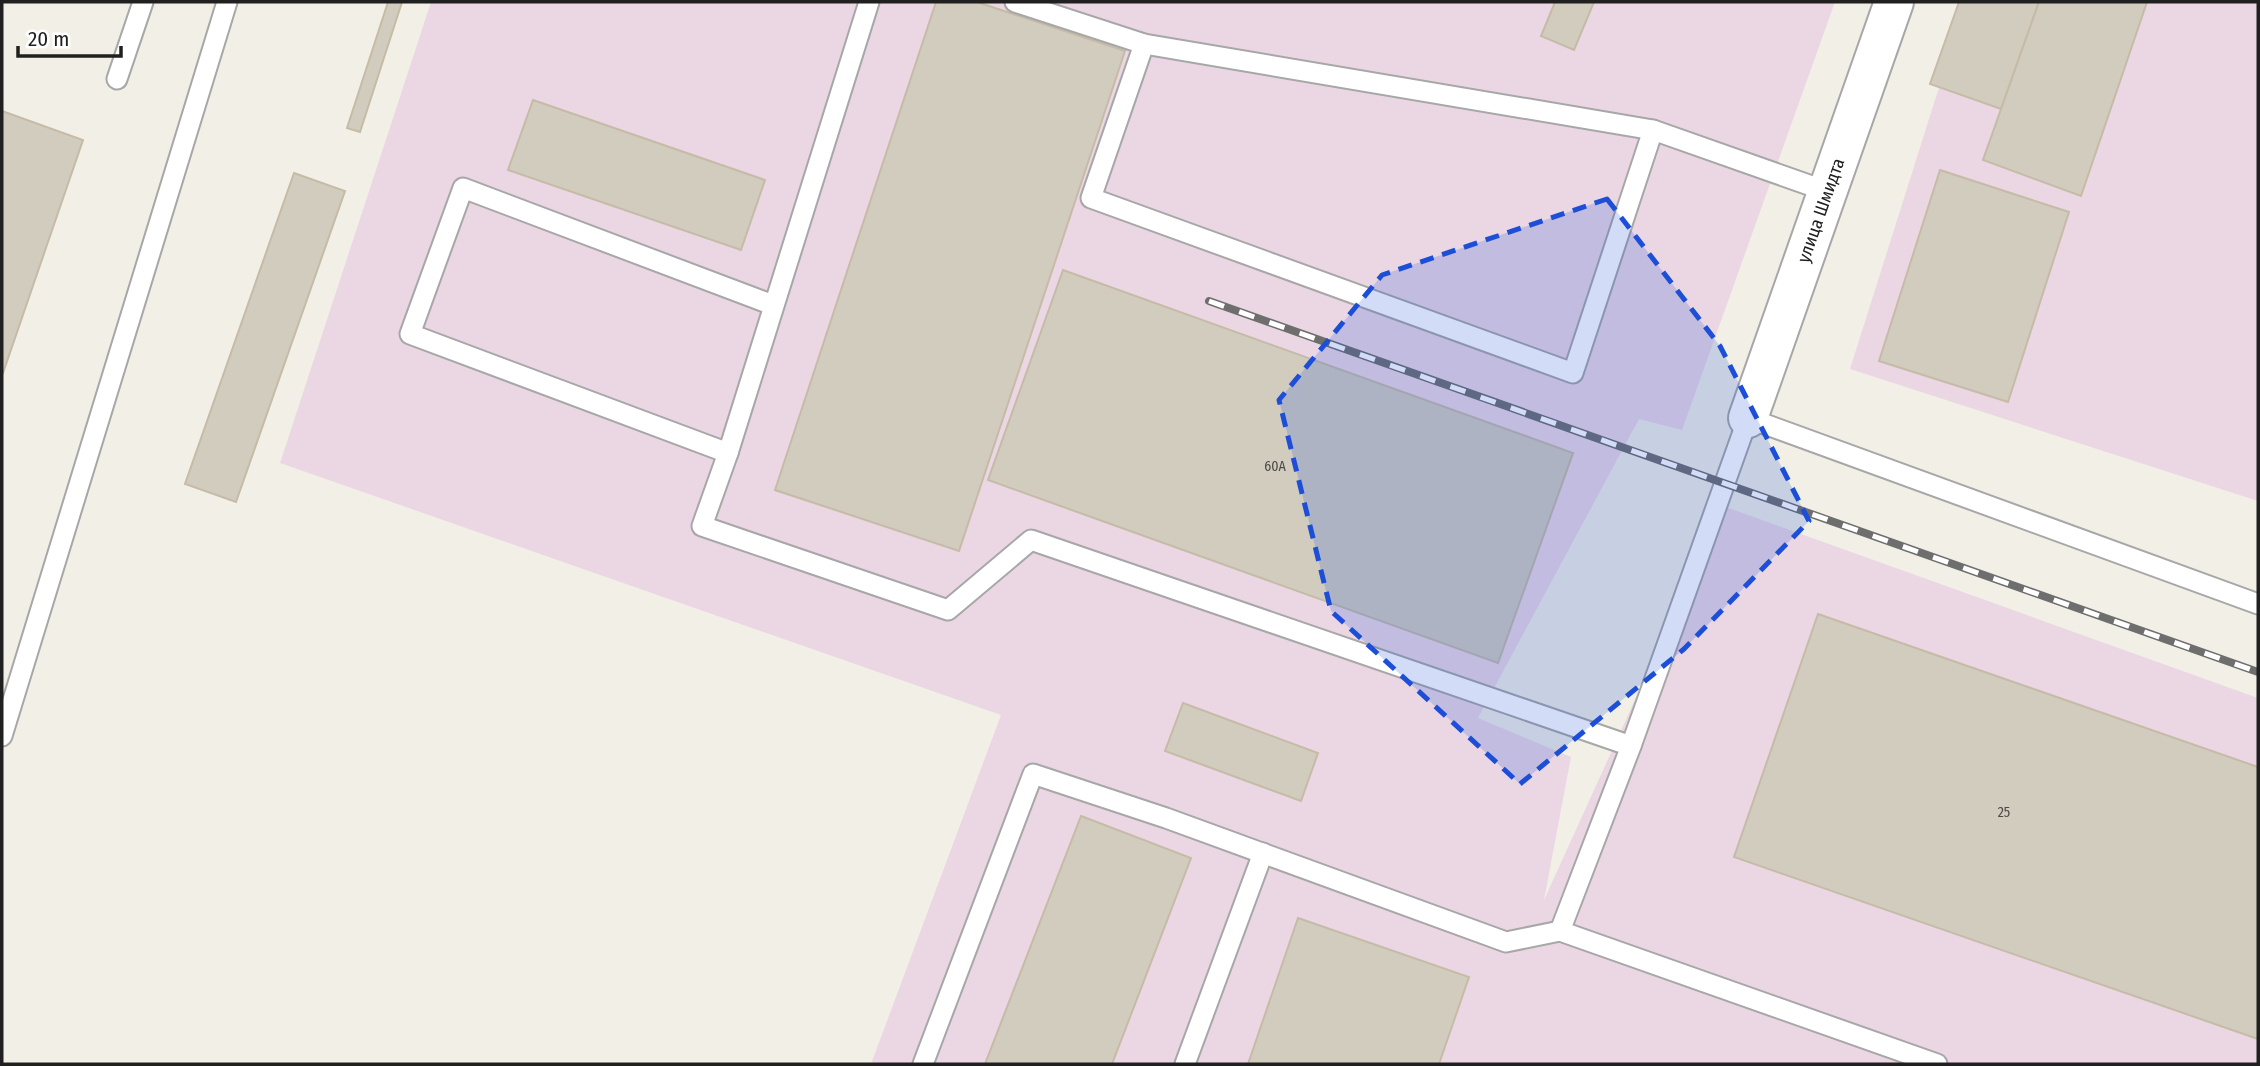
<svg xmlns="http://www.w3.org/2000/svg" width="2260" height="1066" viewBox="0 0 2260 1066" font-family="'Fira Sans Condensed',sans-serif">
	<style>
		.industrial { fill: #ebd7e3 }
		.building { fill: #d2ccbf; stroke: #c5bba7; stroke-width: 2 }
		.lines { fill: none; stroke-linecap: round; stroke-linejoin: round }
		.service-casing { stroke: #a7a7a7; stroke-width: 23 }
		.minor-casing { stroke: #a7a7a7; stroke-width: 42 }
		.service { stroke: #fff; stroke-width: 19 }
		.minor { stroke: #fff; stroke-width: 38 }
		.rail-casing { stroke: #6e6e6e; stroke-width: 8 }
		.rail { stroke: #fff; stroke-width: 5; stroke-dasharray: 16; stroke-linecap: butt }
		.marked { fill: #1d4ed8; fill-opacity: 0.2; stroke: #1d4ed8; stroke-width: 5; stroke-dasharray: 14 9; stroke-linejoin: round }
		.labels { text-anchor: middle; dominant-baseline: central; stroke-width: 7; stroke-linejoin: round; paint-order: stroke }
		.number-label { font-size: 14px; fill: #4c4b48 }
		.street-label { font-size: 18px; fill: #202020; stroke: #fff }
	</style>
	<rect width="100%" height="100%" fill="#f2f0e6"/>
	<!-- industrial -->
	<g class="industrial">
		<polygon points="431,2 1835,2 1682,430 1639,419 1478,718 1571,757 1544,900 1723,506 2258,698 2258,1064 871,1064 1001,715 280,463"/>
		<polygon points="1966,2 2258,2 2258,501 1850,369"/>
	</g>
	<!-- building -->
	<g class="building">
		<polygon points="388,2 402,2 360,132 347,128"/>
		<polygon points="936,2 977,2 1125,51 959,551 775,490"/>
		<polygon points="1555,2 1594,2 1574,50 1541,36"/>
		<polygon points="1959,2 2039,2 2001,109 1930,84"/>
		<polygon points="2039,2 2147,2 2081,196 1983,160"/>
		<polygon points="533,100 765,180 741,250 508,170"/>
		<polygon points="2,111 83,140 3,373 2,373"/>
		<polygon points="1940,170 2069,212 2008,402 1879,361"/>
		<polygon points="294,173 345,191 236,502 185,484"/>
		<polygon points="1063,270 1573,453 1498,663 988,480"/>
		<polygon points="1818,614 2258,767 2258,1039 1734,857"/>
		<polygon points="1183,703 1318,753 1301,801 1165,751"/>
		<polygon points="1081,816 1191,858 1112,1064 985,1064"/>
		<polygon points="1298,918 1469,977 1439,1064 1248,1064"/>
	</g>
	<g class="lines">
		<defs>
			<g id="service">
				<polyline points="869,2 728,453 702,526 948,610 1031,540 1631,746"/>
				<polyline points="1015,2 1144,44 1653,130 1826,191"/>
				<polyline points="1144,44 1091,198 1573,373 1653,130"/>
				<polyline points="117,79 143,2"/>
				<polyline points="728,453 410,334 463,188 773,305"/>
				<polyline points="2,736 227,2"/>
				<polyline points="923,1064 1033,774 1166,818 1506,942 1560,931"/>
				<polyline points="1185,1064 1263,853"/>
				<polyline points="1937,1064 1560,931 1631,746 1748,418 2258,604"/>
			</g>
			<g id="minor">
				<path id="s1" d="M 1748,418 L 1894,2"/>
			</g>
		</defs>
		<!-- service casing -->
		<use href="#service" class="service-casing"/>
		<!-- minor casing -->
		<use href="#minor" class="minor-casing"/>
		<!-- service -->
		<use href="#service" class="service"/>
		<!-- minor -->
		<use href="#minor" class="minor"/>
		<defs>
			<polyline id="rail" points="1209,301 2258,672"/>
		</defs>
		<!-- rail casing -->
		<use href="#rail" class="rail-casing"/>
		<!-- rail -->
		<use href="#rail" class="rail"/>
	</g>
	<!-- marked area -->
	<path class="marked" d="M 1607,199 L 1720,346 L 1809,521 L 1684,649 L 1520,784 L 1331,611 L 1279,400 L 1382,275 Z"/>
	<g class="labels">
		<!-- number labels -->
		<g class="number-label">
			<text x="1275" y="466">60А</text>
			<text x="2004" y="812">25</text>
		</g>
		<!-- street labels -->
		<g class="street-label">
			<text stroke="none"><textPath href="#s1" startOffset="220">улица Шмидта</textPath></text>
		</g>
	</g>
	<!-- border -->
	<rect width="2260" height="1066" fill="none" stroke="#202020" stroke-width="7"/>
	<!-- scale -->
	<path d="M18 46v10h103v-10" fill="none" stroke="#202020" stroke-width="3.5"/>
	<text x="28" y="46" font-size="21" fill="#202020" stroke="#ffffff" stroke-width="5" paint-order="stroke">20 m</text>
</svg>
